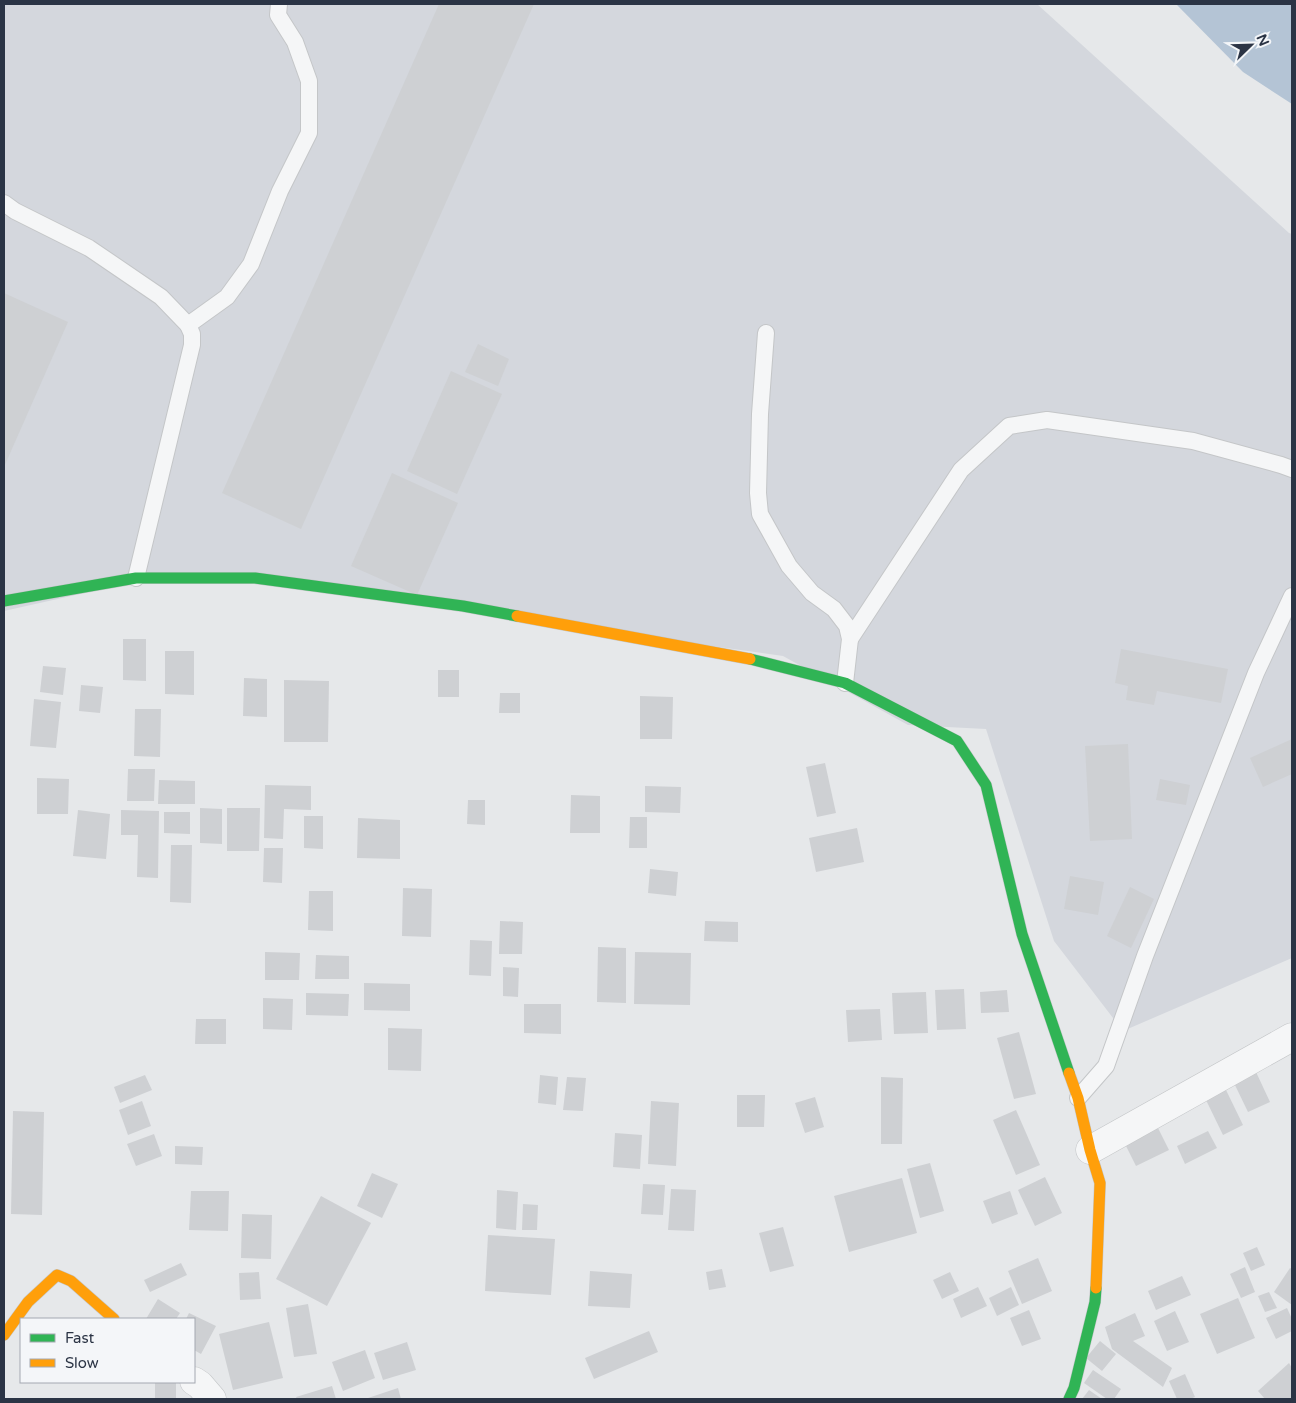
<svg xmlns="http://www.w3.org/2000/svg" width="1296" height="1403" viewBox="0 0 1296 1403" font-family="'Varela Round',sans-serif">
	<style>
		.built { fill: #d4d7dd }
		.water { fill: #b4c4d5 }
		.building { fill: #ced0d3 }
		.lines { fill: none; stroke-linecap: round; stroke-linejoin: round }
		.lane-casing { stroke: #c4c6c8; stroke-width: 18 }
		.street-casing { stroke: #c4c6c8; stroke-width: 29 }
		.fast-casing { stroke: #c4c6c8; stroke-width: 12 }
		.slow-casing { stroke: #c4c6c8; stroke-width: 12 }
		.lane { stroke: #f5f6f7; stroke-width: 16 }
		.street { stroke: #f5f6f7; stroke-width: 28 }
		.fast { stroke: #30b455; stroke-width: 11 }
		.slow { stroke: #ff9f0a; stroke-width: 11 }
	</style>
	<rect width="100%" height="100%" fill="#e6e8ea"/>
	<!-- built -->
	<polygon class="built" points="4,4 1037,4 1289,233 1292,234 1292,958 1123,1031 1054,941 986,729 908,725 783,656 178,572 4,611"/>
	<!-- water -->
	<polygon class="water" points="1176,4 1292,4 1292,104 1243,72"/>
	<!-- building -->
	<g class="building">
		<polygon points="439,4 534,4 301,529 222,493"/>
		<polygon points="4,293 68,322 4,467"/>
		<polygon points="478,344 509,359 498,386 465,372"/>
		<polygon points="451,371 502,394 457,494 407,471"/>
		<polygon points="392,473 458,503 417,595 351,566"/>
		<polygon points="123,639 146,639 146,681 123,680"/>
		<polygon points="1121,649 1228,669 1221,703 1157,691 1154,705 1126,700 1128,686 1115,683"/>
		<polygon points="165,651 194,651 194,695 165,694"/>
		<polygon points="43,666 66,668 63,695 40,692"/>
		<rect x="438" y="670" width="21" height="27"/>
		<polygon points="244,678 267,679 267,717 243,716"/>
		<polygon points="284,680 329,681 328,742 284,742"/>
		<polygon points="81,685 103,687 100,713 79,711"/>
		<polygon points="500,693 520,693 520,713 499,713"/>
		<polygon points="640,696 673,697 672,739 640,739"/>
		<polygon points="34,699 61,702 56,748 30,746"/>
		<polygon points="135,709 161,709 160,757 134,756"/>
		<polygon points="1292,739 1292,774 1263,787 1250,758"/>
		<polygon points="1128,744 1132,839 1090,841 1085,746"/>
		<polygon points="825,763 836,813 817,817 806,767"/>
		<polygon points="128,769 155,769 154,801 127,801"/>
		<polygon points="37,778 69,779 68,814 37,814"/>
		<polygon points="1160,779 1190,785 1186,805 1156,800"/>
		<polygon points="159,780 195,781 195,804 158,804"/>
		<polygon points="265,785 311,786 311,810 284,809 283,839 264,838"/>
		<polygon points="645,786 681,787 680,813 645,812"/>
		<polygon points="571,795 600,796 600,833 570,833"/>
		<polygon points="468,800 485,800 485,825 467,824"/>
		<polygon points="200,808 222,809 222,844 200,843"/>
		<polygon points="227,808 260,808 259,851 227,851"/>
		<polygon points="78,810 110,814 106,859 73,856"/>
		<polygon points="121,810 159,811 158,878 137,877 138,835 121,835"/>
		<polygon points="164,812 190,812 190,834 164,833"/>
		<polygon points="304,816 323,816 323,849 304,848"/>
		<polygon points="630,817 647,817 647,848 629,848"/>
		<polygon points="358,818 400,820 400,859 357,858"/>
		<polygon points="857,828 864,862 816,872 809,838"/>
		<polygon points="171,845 192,845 191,903 170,902"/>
		<polygon points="264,848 283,848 282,883 263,882"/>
		<polygon points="650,869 678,872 676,896 648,893"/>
		<polygon points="1070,876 1104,882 1098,915 1064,909"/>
		<polygon points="1130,887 1154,899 1131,948 1107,936"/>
		<polygon points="403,888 432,889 431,937 402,936"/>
		<polygon points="309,891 333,891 333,931 308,930"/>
		<polygon points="500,921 523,922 522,954 499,954"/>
		<polygon points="705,921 738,922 738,942 704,941"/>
		<polygon points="470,940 492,941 491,976 469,975"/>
		<polygon points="598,947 626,948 626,1003 597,1002"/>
		<polygon points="265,952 300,953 299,980 265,980"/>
		<polygon points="635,952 691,953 690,1005 634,1004"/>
		<polygon points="316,955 349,956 349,979 315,979"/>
		<polygon points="503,967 519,968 518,997 503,996"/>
		<polygon points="364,983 410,984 410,1011 364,1010"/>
		<polygon points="964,989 966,1029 937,1030 935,990"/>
		<polygon points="1007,990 1009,1012 981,1013 980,992"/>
		<polygon points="926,992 928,1033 894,1034 892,993"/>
		<polygon points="306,993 349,994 348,1016 306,1015"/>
		<polygon points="263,998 293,999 292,1030 263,1029"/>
		<polygon points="524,1004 561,1004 561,1034 524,1033"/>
		<polygon points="880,1009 882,1040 848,1042 846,1010"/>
		<polygon points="196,1019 226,1019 226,1044 195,1044"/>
		<polygon points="388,1028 422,1029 421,1071 388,1070"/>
		<polygon points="1019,1032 1036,1094 1014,1099 997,1038"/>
		<polygon points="1256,1072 1270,1102 1248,1112 1234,1083"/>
		<polygon points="145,1075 152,1090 120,1103 114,1087"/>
		<polygon points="540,1075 558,1077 556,1105 538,1103"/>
		<polygon points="567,1077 586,1078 583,1111 563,1110"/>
		<polygon points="881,1077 903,1078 902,1144 881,1144"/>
		<polygon points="1226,1090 1243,1125 1223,1135 1206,1100"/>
		<polygon points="737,1095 765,1095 764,1127 737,1127"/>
		<polygon points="815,1097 824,1127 805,1133 795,1103"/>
		<polygon points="142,1101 151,1126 128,1135 119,1110"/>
		<polygon points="651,1101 679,1103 676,1166 648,1164"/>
		<polygon points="1016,1110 1040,1165 1016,1175 993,1120"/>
		<polygon points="13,1111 44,1112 42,1215 11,1214"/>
		<polygon points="1157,1126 1169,1150 1136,1166 1124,1142"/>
		<polygon points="1208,1131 1217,1148 1185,1164 1177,1146"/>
		<polygon points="615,1133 642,1135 640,1169 613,1167"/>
		<polygon points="154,1134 162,1156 136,1166 127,1144"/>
		<polygon points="175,1146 203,1147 202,1165 175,1164"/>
		<polygon points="930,1163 944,1211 920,1218 907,1169"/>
		<polygon points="372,1173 398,1184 382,1218 357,1206"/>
		<polygon points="1045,1177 1062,1213 1035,1226 1018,1190"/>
		<polygon points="902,1178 917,1233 849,1252 834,1196"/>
		<polygon points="643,1184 665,1185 663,1215 641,1214"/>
		<polygon points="671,1189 696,1190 694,1231 668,1230"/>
		<polygon points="497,1190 518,1192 516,1230 496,1228"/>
		<polygon points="191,1191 229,1191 228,1231 189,1230"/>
		<polygon points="1010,1191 1018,1214 992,1224 983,1201"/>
		<polygon points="321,1196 371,1223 327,1306 276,1279"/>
		<polygon points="523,1204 538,1205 537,1230 522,1230"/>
		<polygon points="242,1214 272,1215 271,1259 241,1258"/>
		<polygon points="783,1227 794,1266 770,1272 759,1233"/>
		<polygon points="488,1235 555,1239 551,1295 485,1291"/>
		<polygon points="1257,1247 1265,1265 1251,1271 1243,1253"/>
		<polygon points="1038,1258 1052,1291 1022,1304 1008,1271"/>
		<polygon points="181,1263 187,1275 150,1292 144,1280"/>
		<polygon points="1245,1267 1255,1292 1241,1298 1230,1274"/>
		<polygon points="1290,1268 1292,1269 1292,1305 1274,1292"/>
		<polygon points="722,1269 726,1287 709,1290 706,1272"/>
		<polygon points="590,1271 632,1274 630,1308 588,1306"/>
		<polygon points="259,1272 261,1299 240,1300 239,1273"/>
		<polygon points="950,1272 959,1291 942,1299 933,1280"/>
		<polygon points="1182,1276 1191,1295 1156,1310 1148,1291"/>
		<polygon points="978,1287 987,1306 961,1318 953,1299"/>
		<polygon points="1011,1287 1019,1305 997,1316 989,1298"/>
		<polygon points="1269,1292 1277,1308 1265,1312 1258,1296"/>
		<polygon points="1238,1298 1255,1338 1217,1354 1200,1314"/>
		<polygon points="158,1299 180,1313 176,1319 146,1319"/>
		<polygon points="308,1304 317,1354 294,1357 286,1308"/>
		<polygon points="1287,1308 1292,1319 1292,1331 1276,1339 1266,1318"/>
		<polygon points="1029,1310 1041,1339 1022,1346 1010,1318"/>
		<polygon points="1175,1311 1189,1342 1167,1351 1154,1321"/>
		<polygon points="189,1313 216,1326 201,1354 194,1350 194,1319 186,1319"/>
		<polygon points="1135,1313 1145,1336 1133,1341 1172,1368 1163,1387 1112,1349 1105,1327"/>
		<polygon points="269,1322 283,1378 233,1390 219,1334"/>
		<polygon points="649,1331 658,1352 594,1379 585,1358"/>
		<polygon points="1100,1341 1116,1354 1102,1371 1086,1358"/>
		<polygon points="407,1342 416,1370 383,1380 374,1353"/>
		<polygon points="365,1350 375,1378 343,1391 332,1362"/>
		<polygon points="1289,1363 1292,1368 1292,1399 1265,1399 1258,1391"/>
		<polygon points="1093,1370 1121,1389 1114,1399 1107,1399 1084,1383"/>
		<polygon points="1185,1374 1195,1397 1190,1399 1177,1399 1169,1381"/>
		<rect x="155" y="1382" width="21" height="17"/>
		<polygon points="332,1386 336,1399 297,1399 296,1397"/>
		<polygon points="398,1388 401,1399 365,1399"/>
		<polygon points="1089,1390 1102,1399 1082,1399"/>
	</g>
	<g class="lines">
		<defs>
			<g id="lane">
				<polyline points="4,203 15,211 89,248 161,297 188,325 192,334 192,345 136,578"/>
				<polyline points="188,325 227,297 251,264 280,191 309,133 309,81 295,42 278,15 279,4"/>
				<polyline points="766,333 760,414 758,493 760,514 789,566 812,593 834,609 847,626 850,639 845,683"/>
				<polyline points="850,639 961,470 1009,426 1047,420 1193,441 1281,465 1292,469"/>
				<polyline points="1078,1098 1106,1066 1145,956 1256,673 1292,596"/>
			</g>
			<g id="street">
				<polyline points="1090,1150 1292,1037"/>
				<polyline points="194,1381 200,1385 212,1399"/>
			</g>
			<g id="fast">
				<polyline points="4,601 136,578 255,578 463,606 517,616"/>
				<polyline points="750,659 845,683 957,741 986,785 1022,934 1069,1073"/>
				<polyline points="1069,1399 1074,1388 1095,1302 1096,1288"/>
			</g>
			<g id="slow">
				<polyline points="517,616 750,659"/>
				<polyline points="1069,1073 1078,1098 1090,1150 1100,1183 1096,1288"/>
				<polyline points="4,1335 28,1302 57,1275 71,1281 114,1319"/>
			</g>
		</defs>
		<!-- lane casing -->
		<use href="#lane" class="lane-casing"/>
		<!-- street casing -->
		<use href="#street" class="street-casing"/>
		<!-- fast casing -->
		<use href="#fast" class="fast-casing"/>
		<!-- slow casing -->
		<use href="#slow" class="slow-casing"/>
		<!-- lane -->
		<use href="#lane" class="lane"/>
		<!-- street -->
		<use href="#street" class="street"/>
		<!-- fast -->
		<use href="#fast" class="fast"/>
		<!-- slow -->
		<use href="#slow" class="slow"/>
	</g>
	<!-- border -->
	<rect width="1296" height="1403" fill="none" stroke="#2b3445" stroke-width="10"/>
	<!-- legend -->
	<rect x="20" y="1318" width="175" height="65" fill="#f4f6f9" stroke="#a4a8b1"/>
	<rect x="30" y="1334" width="25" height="8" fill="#30b455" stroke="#a4a8b1"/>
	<text x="65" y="1343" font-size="15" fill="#2b3445">Fast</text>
	<rect x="30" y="1359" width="25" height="8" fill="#ff9f0a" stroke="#a4a8b1"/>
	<text x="65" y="1368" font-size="15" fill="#2b3445">Slow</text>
	<!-- north arrow -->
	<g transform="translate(1251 45) rotate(67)" stroke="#f4f6f9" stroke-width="4" paint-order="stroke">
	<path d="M0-4L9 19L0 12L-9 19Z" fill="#2b3445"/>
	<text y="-8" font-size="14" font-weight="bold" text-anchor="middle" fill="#2b3445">N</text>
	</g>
</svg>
